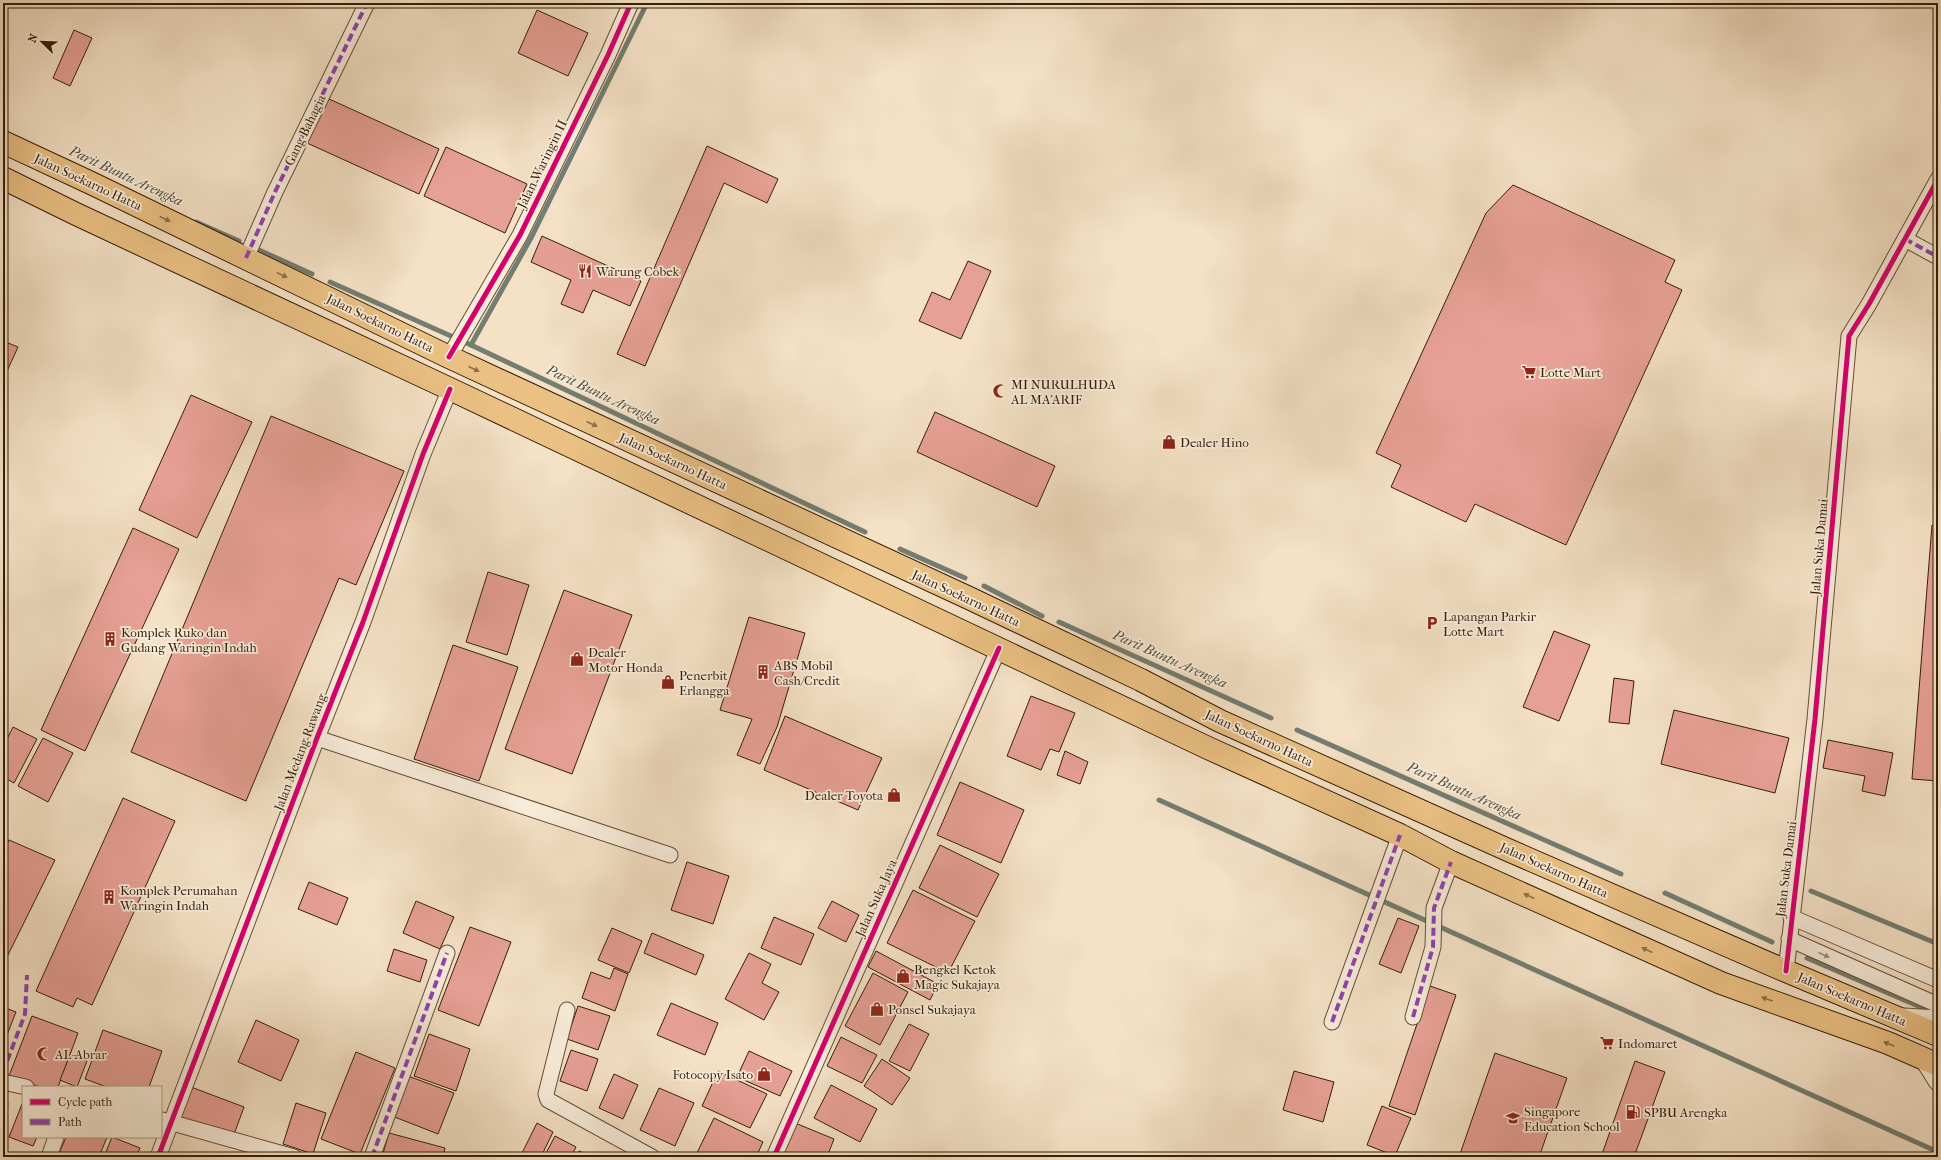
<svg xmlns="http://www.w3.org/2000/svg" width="1941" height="1160" viewBox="0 0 1941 1160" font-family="'IM FELL French Canon',serif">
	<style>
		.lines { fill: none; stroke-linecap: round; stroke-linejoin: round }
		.stream { stroke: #737d70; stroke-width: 5 }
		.building { fill: #e7a096; stroke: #351e07 }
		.minor-casing { stroke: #654f37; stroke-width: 17 }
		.tertiary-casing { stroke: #654f37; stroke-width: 21 }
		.primary-casing { stroke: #351e07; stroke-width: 24 }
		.minor { stroke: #f8ecda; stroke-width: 15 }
		.tertiary { stroke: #f8ecda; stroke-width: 19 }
		.primary { stroke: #eac083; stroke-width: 22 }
		.quiet { stroke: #8e44ad; stroke-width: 4; stroke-dasharray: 8 4; stroke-linecap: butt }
		.cycleway-casing { stroke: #f8ecda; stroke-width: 8 }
		.cycleway { stroke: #d6006c; stroke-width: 5 }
		.oneway { fill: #906f45 }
		.oneway2 { fill: #a08f7b }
		.labels { text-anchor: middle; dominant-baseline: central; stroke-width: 3.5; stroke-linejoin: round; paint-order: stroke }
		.street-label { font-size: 13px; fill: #351e07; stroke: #f8ecda }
		.poi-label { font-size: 13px; fill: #351e07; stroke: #f8ecda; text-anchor: start }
		.water-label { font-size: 14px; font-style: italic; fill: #544e3c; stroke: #f8ecda }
	</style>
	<rect width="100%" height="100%" fill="#f4e1c6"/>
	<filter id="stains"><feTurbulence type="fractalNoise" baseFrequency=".005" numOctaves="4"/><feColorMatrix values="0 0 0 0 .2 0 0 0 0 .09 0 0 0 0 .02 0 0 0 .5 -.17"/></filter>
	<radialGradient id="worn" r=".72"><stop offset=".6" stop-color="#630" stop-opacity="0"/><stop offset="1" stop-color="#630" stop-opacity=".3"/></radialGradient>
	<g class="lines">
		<!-- stream -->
		<g class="stream">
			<polyline points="196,222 239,241"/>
			<polyline points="259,250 312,274"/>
			<polyline points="330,282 471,345 865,532"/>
			<polyline points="471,345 531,238 647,3"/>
			<polyline points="900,549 965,578"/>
			<polyline points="984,586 1042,616"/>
			<polyline points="1059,622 1271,718"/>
			<polyline points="1297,730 1621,874"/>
			<polyline points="1159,800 1938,1152"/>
			<polyline points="1811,891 1938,944"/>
			<polyline points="1665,893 1772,942"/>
			<polyline points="1807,958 1932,1012"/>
		</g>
	</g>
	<!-- building -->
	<g class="building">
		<polygon points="537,10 588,33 568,76 518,53"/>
		<polygon points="74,30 92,38 70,86 53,78"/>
		<polygon points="327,98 439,149 419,194 307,143"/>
		<polygon points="707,146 778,179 767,203 724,183 645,366 617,354"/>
		<polygon points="446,147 527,184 505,233 424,196"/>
		<polygon points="1513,185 1675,260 1665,282 1682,290 1566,545 1475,504 1466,522 1391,487 1401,465 1376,453 1486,213"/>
		<polygon points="542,236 641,281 630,306 593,290 583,313 561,304 571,280 531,262"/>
		<polygon points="968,261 991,271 961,339 919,321 932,292 950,300"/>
		<polygon points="3,341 18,347 3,380"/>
		<polygon points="191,395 252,422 197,538 139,510"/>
		<polygon points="935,412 1055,466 1037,507 917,452"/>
		<polygon points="271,416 404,471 356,585 339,578 246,801 131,752"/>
		<polygon points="1932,525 1938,525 1938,781 1912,779"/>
		<polygon points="133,528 179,549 85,751 41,730"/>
		<polygon points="488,572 529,585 507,655 466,642"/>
		<polygon points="564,590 632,615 572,774 505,749"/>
		<polygon points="749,617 805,633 777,727 760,764 737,755 752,719 720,710"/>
		<polygon points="1554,631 1590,645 1559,721 1523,707"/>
		<polygon points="453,645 518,667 479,781 414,759"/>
		<polygon points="1614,678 1634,681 1629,724 1609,722"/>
		<polygon points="1031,696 1075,713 1059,752 1050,749 1041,770 1007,756"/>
		<polygon points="1674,710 1789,738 1775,793 1661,764"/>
		<polygon points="785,716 882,758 858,810 764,770"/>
		<polygon points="13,727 37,739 14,783 3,777 3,747"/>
		<polygon points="43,738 73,753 48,802 18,786"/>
		<polygon points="1828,740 1893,753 1885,796 1862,791 1865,776 1823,768"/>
		<polygon points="1065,751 1088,762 1080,784 1057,775"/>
		<polygon points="960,782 1024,810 1001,863 937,835"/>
		<polygon points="123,798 175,821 92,1005 77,998 73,1007 36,991"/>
		<polygon points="9,840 55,860 3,965 3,852"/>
		<polygon points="940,845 999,874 977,917 919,888"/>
		<polygon points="687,862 729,876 713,924 671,910"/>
		<polygon points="309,882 348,898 337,925 298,909"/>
		<polygon points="913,890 975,921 948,973 887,943"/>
		<polygon points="416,901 454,917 440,949 403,933"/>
		<polygon points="832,901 859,915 846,942 818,928"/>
		<polygon points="774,917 814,934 801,965 761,948"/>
		<polygon points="1398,918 1419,926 1401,973 1379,964"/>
		<polygon points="470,927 511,942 479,1026 438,1010"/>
		<polygon points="612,928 642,941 629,973 598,960"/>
		<polygon points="652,933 704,955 696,975 644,953"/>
		<polygon points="394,949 427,960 420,982 387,971"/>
		<polygon points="876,951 938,984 930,1000 868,967"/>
		<polygon points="749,953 771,964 762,983 779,992 764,1020 725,999"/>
		<polygon points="614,968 628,974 615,1011 582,998 591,972 610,979"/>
		<polygon points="873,973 908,992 880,1045 845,1026"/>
		<polygon points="1430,986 1456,995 1415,1115 1389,1106"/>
		<polygon points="671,1003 718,1023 705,1055 657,1035"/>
		<polygon points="578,1006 610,1016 598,1050 567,1039"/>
		<polygon points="3,1007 16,1012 3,1045"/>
		<polygon points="32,1016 78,1033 58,1087 40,1087 9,1076"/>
		<polygon points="256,1020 299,1040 281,1081 238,1062"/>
		<polygon points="909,1024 929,1034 910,1071 889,1061"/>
		<polygon points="103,1030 162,1051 149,1087 107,1087 85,1079"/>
		<polygon points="429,1034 470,1049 456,1091 414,1076"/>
		<polygon points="841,1037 877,1055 862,1083 827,1066"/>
		<polygon points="571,1050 598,1059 587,1091 560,1081"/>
		<polygon points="749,1051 792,1071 780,1096 737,1077"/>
		<polygon points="356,1052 395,1068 360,1154 321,1139"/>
		<polygon points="1495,1053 1567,1078 1539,1157 1459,1157"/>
		<polygon points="70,1055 87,1061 77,1087 60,1080"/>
		<polygon points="882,1059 910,1078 892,1105 864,1086"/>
		<polygon points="1635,1061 1665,1072 1634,1157 1601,1157"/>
		<polygon points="718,1071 767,1094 750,1128 702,1106"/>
		<polygon points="1294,1071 1334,1082 1323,1122 1283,1110"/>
		<polygon points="614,1074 638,1085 623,1119 599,1108"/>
		<polygon points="408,1076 454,1093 438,1134 392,1116"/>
		<polygon points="831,1085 877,1109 860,1142 814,1118"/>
		<polygon points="191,1087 244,1107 233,1137 180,1117"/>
		<polygon points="659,1088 694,1103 675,1146 640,1130"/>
		<polygon points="3,1102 8,1103 4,1130 3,1130"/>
		<polygon points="296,1103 326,1113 313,1154 283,1144"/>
		<polygon points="22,1104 23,1137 37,1137 33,1146 9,1137"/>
		<polygon points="1382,1106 1411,1118 1395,1156 1367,1145"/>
		<polygon points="714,1118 763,1142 756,1157 695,1157"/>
		<polygon points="537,1123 553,1132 541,1157 520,1157"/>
		<polygon points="795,1123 834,1139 827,1157 781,1157"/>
		<polygon points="389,1133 445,1148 443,1157 382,1157"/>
		<polygon points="555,1136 576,1147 571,1157 544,1157"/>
		<polygon points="66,1137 107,1137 99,1157 60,1157 58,1156"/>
		<polygon points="112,1137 140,1148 136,1157 104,1157"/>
		<polygon points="579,1151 593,1157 576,1157"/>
	</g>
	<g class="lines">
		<defs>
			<g id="minor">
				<polyline points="1905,239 1938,257"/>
				<polyline points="246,258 275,192 367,3"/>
				<polyline points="449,357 520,235 608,55 631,3"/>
				<polyline points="317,738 670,855"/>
				<polyline points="1791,917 1938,980"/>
				<polyline points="1789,939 1938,1005"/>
				<polyline points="1786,971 1815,719 1849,336 1869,304 1938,179"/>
				<polyline points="567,1010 546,1094 548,1100 652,1157"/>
				<polyline points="1413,1017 1433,947 1434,908 1451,862"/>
				<polyline points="1332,1022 1400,835"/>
				<polyline points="3,1082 26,1087"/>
				<polyline points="162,1120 294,1157"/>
				<polyline points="49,1157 56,1137"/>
				<polyline points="158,1157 317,738 363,622 423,454 450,389"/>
				<polyline points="372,1157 447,953"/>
				<polyline points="774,1157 999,648"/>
			</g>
			<g id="tertiary">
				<polyline points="1904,1018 1938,1020"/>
				<polyline points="1925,1060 1938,1081"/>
			</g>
			<g id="primary">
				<polyline points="3,142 91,183 449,357 969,598 1141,680 1220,721 1508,850 1786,971 1938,1035"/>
				<polyline points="3,178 76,214 450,389 1208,748 1400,835 1451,862 1721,983 1888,1043 1938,1065"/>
			</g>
		</defs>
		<!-- minor casing -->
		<use href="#minor" class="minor-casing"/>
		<!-- tertiary casing -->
		<use href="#tertiary" class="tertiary-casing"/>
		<!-- primary casing -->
		<use href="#primary" class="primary-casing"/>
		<!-- minor -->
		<use href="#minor" class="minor"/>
		<!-- tertiary -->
		<use href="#tertiary" class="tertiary"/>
		<!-- primary -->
		<use href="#primary" class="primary"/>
		<!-- quiet -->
		<g class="quiet">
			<polyline points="1905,239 1938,257"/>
			<polyline points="246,258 275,192 367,3"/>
			<polyline points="1413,1017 1433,947 1434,908 1451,862"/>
			<polyline points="1332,1022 1400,835"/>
			<polyline points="3,1072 25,1014 27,975"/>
			<polyline points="372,1157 447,953"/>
		</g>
		<defs>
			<g id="cycleway">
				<polyline points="449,357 520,235 608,55 631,3"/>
				<polyline points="1786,971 1815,719 1849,336 1869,304 1938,179"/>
				<polyline points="158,1157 317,738 363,622 423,454 450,389"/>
				<polyline points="774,1157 999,648"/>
			</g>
		</defs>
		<!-- cycleway casing -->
		<use href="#cycleway" class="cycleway-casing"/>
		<!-- cycleway -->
		<use href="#cycleway" class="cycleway"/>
	</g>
	<!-- one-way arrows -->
	<defs><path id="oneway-solid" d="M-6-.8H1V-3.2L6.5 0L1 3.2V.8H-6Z"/></defs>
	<g class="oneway">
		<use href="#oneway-solid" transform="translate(165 219) rotate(26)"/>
		<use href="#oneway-solid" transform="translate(282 275) rotate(26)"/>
		<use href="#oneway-solid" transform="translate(474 369) rotate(25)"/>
		<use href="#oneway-solid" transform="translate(592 424) rotate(25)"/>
		<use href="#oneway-solid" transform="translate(1529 896) rotate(-156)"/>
		<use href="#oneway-solid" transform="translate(1647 950) rotate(-155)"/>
		<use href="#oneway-solid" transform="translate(1767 999) rotate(-160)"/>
		<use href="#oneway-solid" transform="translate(1889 1044) rotate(-157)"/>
	</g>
	<use class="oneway2" href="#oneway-solid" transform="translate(1824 955) rotate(24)"/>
	<!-- icons -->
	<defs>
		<symbol id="restaurant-bare" viewBox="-9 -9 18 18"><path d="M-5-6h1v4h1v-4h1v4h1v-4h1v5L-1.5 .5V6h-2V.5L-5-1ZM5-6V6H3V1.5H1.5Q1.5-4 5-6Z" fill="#8f2418" stroke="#f8ecda" stroke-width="2.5" paint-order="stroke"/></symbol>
		<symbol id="supermarket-bare" viewBox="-9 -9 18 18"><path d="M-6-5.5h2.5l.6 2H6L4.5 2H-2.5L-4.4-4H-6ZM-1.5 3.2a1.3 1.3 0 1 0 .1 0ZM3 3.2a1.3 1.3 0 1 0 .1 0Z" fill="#8f2418" stroke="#f8ecda" stroke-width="2.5" paint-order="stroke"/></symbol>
		<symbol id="mosque-bare" viewBox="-9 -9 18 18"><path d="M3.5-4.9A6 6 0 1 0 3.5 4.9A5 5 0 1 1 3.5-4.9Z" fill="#8f2418" stroke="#f8ecda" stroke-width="2.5" paint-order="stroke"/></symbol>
		<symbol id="shop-bare" viewBox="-9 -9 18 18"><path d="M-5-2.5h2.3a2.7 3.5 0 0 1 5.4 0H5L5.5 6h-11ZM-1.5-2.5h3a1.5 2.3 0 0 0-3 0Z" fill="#8f2418" stroke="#f8ecda" stroke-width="2.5" paint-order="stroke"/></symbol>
		<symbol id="parking-bare" viewBox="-9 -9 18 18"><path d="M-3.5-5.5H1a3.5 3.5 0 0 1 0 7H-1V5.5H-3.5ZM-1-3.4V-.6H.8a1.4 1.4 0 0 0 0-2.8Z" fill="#8f2418" stroke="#f8ecda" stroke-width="2.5" paint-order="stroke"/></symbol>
		<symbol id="building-bare" viewBox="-9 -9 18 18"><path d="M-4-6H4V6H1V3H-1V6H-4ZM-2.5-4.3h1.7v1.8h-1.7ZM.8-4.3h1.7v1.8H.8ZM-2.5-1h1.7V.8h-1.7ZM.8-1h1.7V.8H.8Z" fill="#8f2418" stroke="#f8ecda" stroke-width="2.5" paint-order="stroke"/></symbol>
		<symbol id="fuel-bare" viewBox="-9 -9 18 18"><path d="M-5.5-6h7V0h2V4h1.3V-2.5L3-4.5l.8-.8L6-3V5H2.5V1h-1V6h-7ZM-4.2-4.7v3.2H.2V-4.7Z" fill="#8f2418" stroke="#f8ecda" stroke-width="2.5" paint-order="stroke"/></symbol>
		<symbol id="school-bare" viewBox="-9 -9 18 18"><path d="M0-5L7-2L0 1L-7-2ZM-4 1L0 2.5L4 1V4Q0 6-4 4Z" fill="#8f2418" stroke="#f8ecda" stroke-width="2.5" paint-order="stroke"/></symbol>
	</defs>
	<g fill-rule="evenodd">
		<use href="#restaurant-bare" x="575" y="261" width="20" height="20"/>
		<use href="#supermarket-bare" x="1519" y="362" width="20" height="20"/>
		<use href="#mosque-bare" x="990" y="381" width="20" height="20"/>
		<use href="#shop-bare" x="1159" y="432" width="20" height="20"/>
		<use href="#parking-bare" x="1422" y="613" width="20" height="20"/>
		<use href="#building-bare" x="100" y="629" width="20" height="20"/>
		<use href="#shop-bare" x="567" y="649" width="20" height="20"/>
		<use href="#building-bare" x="753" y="662" width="20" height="20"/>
		<use href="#shop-bare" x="658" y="672" width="20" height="20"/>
		<use href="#shop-bare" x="884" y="785" width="20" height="20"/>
		<use href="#building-bare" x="99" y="887" width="20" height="20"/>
		<use href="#shop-bare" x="893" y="966" width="20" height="20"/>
		<use href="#shop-bare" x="867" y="999" width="20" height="20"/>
		<use href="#supermarket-bare" x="1597" y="1033" width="20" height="20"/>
		<use href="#mosque-bare" x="34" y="1044" width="20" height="20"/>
		<use href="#shop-bare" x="754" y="1064" width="20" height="20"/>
		<use href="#fuel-bare" x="1623" y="1102" width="20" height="20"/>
		<use href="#school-bare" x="1503" y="1108" width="20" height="20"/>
	</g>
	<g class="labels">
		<!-- street labels -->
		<g class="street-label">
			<text transform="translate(305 130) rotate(-64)">Gang Bahagia</text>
			<text transform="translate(542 164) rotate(-64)">Jalan Waringin II</text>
			<text transform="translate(88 182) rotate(25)">Jalan Soekarno Hatta</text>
			<text transform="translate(380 323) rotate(26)">Jalan Soekarno Hatta</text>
			<text transform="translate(673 461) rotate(25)">Jalan Soekarno Hatta</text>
			<text transform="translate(1819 547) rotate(-85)">Jalan Suka Damai</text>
			<text transform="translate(966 598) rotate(25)">Jalan Soekarno Hatta</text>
			<text transform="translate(1259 738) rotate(25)">Jalan Soekarno Hatta</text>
			<text transform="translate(300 752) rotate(-69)">Jalan Medang Rawang</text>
			<text transform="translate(1786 869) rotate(-83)">Jalan Suka Damai</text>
			<text transform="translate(1554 870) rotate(24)">Jalan Soekarno Hatta</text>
			<text transform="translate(876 898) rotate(-66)">Jalan Suka Jaya</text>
			<text transform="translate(1852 999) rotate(23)">Jalan Soekarno Hatta</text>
		</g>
		<!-- poi labels -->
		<g class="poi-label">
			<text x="596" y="271">Warung Cobek</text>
			<text x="1540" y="372">Lotte Mart</text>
			<text x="1011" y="384">MI NURULHUDA<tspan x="1011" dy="15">AL MA'ARIF</tspan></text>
			<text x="1180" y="442">Dealer Hino</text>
			<text x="1443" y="616">Lapangan Parkir<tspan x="1443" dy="15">Lotte Mart</tspan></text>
			<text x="121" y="632">Komplek Ruko dan<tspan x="121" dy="15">Gudang Waringin Indah</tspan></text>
			<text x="588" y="652">Dealer<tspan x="588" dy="15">Motor Honda</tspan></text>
			<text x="774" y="665">ABS Mobil<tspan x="774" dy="15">Cash/Credit</tspan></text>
			<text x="679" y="675">Penerbit<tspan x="679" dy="15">Erlangga</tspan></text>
			<text x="883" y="795" text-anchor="end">Dealer Toyota</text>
			<text x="120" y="890">Komplek Perumahan<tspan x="120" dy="15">Waringin Indah</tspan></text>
			<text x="914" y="969">Bengkel Ketok<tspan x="914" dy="15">Magic Sukajaya</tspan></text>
			<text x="888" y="1009">Ponsel Sukajaya</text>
			<text x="1618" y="1043">Indomaret</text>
			<text x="55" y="1054">AL-Abrar</text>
			<text x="753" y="1074" text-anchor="end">Fotocopy Isato</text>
			<text x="1524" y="1111">Singapore<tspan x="1524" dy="15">Education School</tspan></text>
			<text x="1644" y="1112">SPBU Arengka</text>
		</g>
		<!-- water labels -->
		<g class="water-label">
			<text transform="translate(126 176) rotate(25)">Parit Buntu Arengka</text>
			<text transform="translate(603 395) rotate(25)">Parit Buntu Arengka</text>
			<text transform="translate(1170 659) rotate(24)">Parit Buntu Arengka</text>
			<text transform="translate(1464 791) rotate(24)">Parit Buntu Arengka</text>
		</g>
	</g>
	<!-- margin -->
	<rect width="1941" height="1160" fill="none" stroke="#f4e1c6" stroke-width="16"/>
	<rect x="4" y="4" width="1933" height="1152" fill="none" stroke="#351e07" stroke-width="2"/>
	<rect x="8" y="8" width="1925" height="1144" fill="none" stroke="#351e07"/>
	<!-- legend -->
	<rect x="22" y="1086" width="140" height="52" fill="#f8ecda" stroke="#aa9a86"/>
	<rect x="30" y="1099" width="20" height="6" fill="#d6006c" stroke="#aa9a86"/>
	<text x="58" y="1106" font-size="12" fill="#351e07">Cycle path</text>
	<rect x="30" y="1119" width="20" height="6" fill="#8e44ad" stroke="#aa9a86"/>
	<text x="58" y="1126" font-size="12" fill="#351e07">Path</text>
	<!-- north arrow -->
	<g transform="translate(42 42) rotate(293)" stroke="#f8ecda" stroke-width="3" paint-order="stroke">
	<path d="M0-3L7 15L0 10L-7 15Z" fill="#351e07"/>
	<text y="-6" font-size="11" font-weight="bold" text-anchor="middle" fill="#351e07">N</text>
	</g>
	<rect width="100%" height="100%" filter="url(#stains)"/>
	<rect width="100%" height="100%" fill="url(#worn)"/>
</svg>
